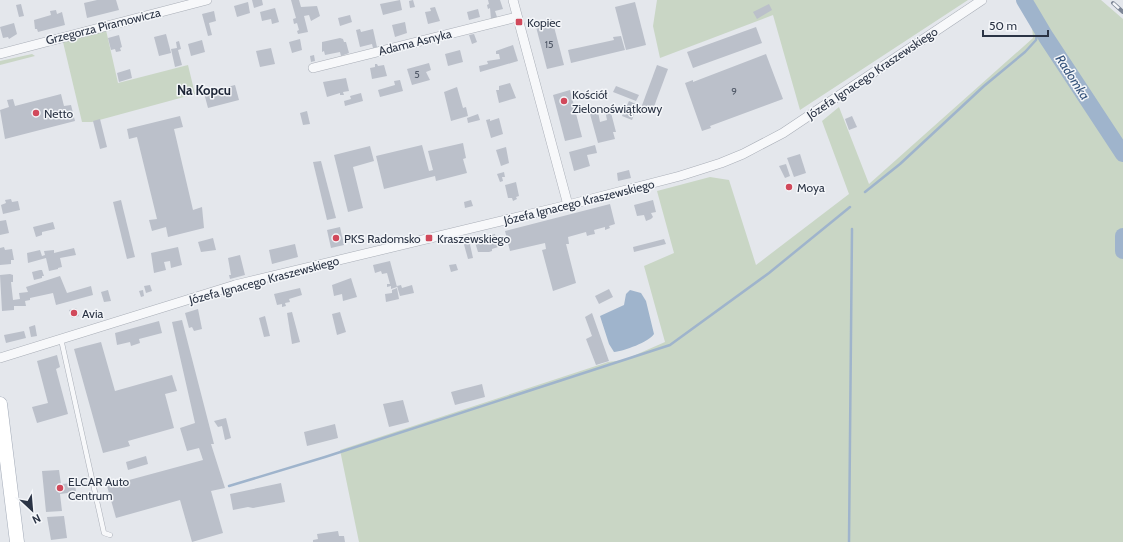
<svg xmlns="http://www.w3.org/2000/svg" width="1123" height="542" viewBox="0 0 1123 542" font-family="Cabin,sans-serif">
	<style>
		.green { fill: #c9d6c5 }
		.water { fill: #9fb4cc }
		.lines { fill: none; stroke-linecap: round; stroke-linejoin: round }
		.stream { stroke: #9fb4cc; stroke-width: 2.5 }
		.river { stroke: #9fb4cc; stroke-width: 16 }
		.building { fill: #bbc0ca }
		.service-casing { stroke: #a9aeb7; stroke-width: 5.5 }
		.minor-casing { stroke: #a9aeb7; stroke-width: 10 }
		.primary-casing { stroke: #a3abb8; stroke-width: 15 }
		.service { stroke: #f7f8fa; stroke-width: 4.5 }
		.minor { stroke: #f7f8fa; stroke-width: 9 }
		.primary { stroke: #fff; stroke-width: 14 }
		.rail-casing { stroke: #7d8696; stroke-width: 4 }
		.rail { stroke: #f4f6f9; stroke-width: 2.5; stroke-dasharray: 8; stroke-linecap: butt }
		.poi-dot { fill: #d1495b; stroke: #f4f6f9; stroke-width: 1.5 }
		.labels { text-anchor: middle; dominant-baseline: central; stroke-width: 3; stroke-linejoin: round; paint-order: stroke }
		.number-label { font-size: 10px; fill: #4f5766 }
		.poi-label { font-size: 12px; fill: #2b3445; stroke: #f4f6f9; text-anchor: start }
		.street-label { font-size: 12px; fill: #2b3445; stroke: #f4f6f9 }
		.water-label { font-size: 13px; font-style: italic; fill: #34527a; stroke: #f4f6f9 }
		.neighbourhood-label { font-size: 13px; font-weight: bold; fill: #1d2536; stroke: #f4f6f9 }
	</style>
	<rect width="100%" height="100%" fill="#e4e7ec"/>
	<!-- green -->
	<g class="green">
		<polygon points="657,0 968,0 800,110 773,15 660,58 653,26"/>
		<polygon points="1016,0 1101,0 1123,19 1123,542 359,542 340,450 608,362 624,360 665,342 644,266 674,253 657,191 710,177 729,180 756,265 849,194 822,121 839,107 869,184 1033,38 1032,26"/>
		<polygon points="106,30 118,83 188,65 195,94 92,122 82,122 63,42"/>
		<polygon points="32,54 35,56 0,65 0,61"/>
	</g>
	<!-- water -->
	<path class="water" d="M 630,290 L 641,293 L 646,301 L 654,334 C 649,342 624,351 614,352 L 609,344 L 600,316 L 624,305 L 626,294 Z"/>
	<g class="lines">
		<!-- stream -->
		<g class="stream">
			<polyline points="865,192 900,164 984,86 1025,52 1036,40 1037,34 1041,30"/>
			<polyline points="229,486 325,457 670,345 769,273 850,207"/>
			<polyline points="849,542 852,229"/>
		</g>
		<!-- river -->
		<g class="river">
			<polyline points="1024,0 1046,37 1123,154"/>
			<polyline points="1123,236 1123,251"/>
		</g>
	</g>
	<!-- building -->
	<g class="building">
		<polygon points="97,0 116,0 119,10 87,18 84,3"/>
		<polygon points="252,0 262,0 263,5 254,8"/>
		<polygon points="291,0 299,0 301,7 317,6 320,16 311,21 309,15 304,16 308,32 298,34 297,31 299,30 297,23 294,24 293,19 296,18"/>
		<polygon points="400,0 402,10 383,15 380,4"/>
		<polygon points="413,0 415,7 410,8 409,1"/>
		<polygon points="488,0 500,0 503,9 495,11 497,17 491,19 490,8 488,9 487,5 489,4"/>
		<polygon points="248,2 250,13 237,17 234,6"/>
		<polygon points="635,2 646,45 626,50 615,7"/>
		<polygon points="21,4 24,16 19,17 16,5"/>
		<polygon points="769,4 772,10 757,19 753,12"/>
		<polygon points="435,7 440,21 428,24 425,12 431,11 430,8"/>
		<polygon points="275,8 279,22 272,24 271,19 262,21 260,12"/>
		<polygon points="478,9 480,17 469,20 467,12"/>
		<polygon points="56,10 57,14 62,12 65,25 38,32 37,29 35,29 34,20 51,15 50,11"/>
		<polygon points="214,11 216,21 209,23 212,35 208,36 202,14"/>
		<polygon points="350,15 352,22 340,26 338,18"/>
		<polygon points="552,19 564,65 547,69 535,23"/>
		<polygon points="405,22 407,33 395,37 392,25"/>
		<polygon points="14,23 17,34 9,39 8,37 3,38 0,27"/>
		<polygon points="756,27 762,43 693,68 687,52"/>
		<polygon points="360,29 361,32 373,29 377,47 373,48 372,44 360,47 356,30"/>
		<polygon points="166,34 171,53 159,56 154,37"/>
		<polygon points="474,34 477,42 472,44 469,35"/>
		<polygon points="119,35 122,47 120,48 121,51 116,52 115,49 111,50 108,38"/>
		<polygon points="621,36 625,50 571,63 568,50 614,40 613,37"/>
		<polygon points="340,38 343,39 344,42 346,42 349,53 341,56 340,52 325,55 324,51 322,52 322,42"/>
		<polygon points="300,39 302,50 292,53 289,42"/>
		<polygon points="202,40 205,52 191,56 188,44"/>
		<polygon points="179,41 181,49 178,50 182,65 175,67 171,49 177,48 176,42"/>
		<polygon points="513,45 518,61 480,72 479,66 488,64 487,61 500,59 499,54 496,54 496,51"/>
		<polygon points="271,48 275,64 260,67 256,51"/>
		<polygon points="460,50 463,62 448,66 445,54"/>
		<polygon points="766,54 783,99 710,126 711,128 702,131 685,83 693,80 693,82"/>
		<polygon points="314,55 315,61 311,62 310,56"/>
		<polygon points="429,63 431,70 426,72 430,80 412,85 407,69"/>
		<polygon points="375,64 377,64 378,66 384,65 387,76 372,79 370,68 375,67"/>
		<polygon points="657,65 668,69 652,112 641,108"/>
		<polygon points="130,69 132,78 119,82 117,73"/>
		<polygon points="346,78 349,91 343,92 344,95 340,95 340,93 327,97 323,82"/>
		<polygon points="400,80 403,91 380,97 378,90 395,85 394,81"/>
		<polygon points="510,83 516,98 499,103 496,90 499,90 499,86"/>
		<polygon points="235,85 239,100 208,108 204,93"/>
		<polygon points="616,86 639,95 636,101 613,92"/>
		<polygon points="457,87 463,108 466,107 468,116 451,121 444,92"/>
		<polygon points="570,90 582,137 565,141 553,95"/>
		<polygon points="361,93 363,101 345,106 344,101 351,99 350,96"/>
		<polygon points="61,94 64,106 71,105 75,121 5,139 0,110 9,107 7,100 13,99 15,106"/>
		<polygon points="629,101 638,105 632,120 622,116"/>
		<polygon points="610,109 616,132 613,132 615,139 598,143 590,114 598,112 600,122 607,120 605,110"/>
		<polygon points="307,111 310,124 303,125 300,113"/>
		<polygon points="478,114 480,120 468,123 467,118"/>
		<polygon points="180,116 183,127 174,129 193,210 202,207 204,228 168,237 166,227 152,231 149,220 157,219 137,137 129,139 127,129"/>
		<polygon points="852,116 857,127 849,130 845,119"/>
		<polygon points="499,118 503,134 491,138 486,120 490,119 490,121"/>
		<polygon points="100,119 107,147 100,149 93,121"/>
		<polygon points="463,143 466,158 463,159 467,173 436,181 435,176 384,189 376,156 422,145 429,171 433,170 428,151"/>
		<polygon points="595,145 597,153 587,155 590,166 574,171 569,152"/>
		<polygon points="370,146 374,161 353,167 363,208 348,212 334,155"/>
		<polygon points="506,147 509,163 501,166 496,150"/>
		<polygon points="800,154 806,173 794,177 787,158"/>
		<polygon points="321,161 336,218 327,220 313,162"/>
		<polygon points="786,164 790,176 785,178 779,166"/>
		<polygon points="629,170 631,178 618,181 617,173"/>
		<polygon points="504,172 505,177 502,177 503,181 500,182 497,174"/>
		<polygon points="516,182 519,196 516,197 517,199 513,201 512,198 508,198 505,185"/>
		<polygon points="11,199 12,202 18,201 20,210 3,214 1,205 6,203 5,200"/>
		<polygon points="121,200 135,257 127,259 113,202"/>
		<polygon points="471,200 473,206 465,208 464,202"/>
		<polygon points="653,200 656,212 651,213 653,217 651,219 646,221 644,215 637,216 634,205"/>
		<polygon points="610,204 615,224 609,226 610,228 605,230 605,227 594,230 595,234 590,235 587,236 586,232 568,237 569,244 566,244 576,283 553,291 542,250 546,249 545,243 510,251 505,231"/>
		<polygon points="6,220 9,233 0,235 0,221"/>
		<polygon points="53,222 55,229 42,232 42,235 36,237 33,227"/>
		<polygon points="340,227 344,245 331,248 327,230"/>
		<polygon points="495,234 498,247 492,249 492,251 489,252 478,252 474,239"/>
		<polygon points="213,238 216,250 201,252 198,242"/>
		<polygon points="664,239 666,244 634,252 633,247"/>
		<polygon points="469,240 473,258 468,259 463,241"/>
		<polygon points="295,244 298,257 272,264 269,250"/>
		<polygon points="4,247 5,250 12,249 14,260 11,260 11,264 0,265 0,248"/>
		<polygon points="178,247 182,265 171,268 170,261 164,262 166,270 154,273 151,253"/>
		<polygon points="74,248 76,255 60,258 62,267 58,268 58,269 49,271 46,258 28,263 27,253 40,250 42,256 45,255 44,251 54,250 54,253"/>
		<polygon points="240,255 245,275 230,279 229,275 231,275 228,258"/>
		<polygon points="390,261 397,287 391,289 391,286 387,287 387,284 390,284 387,273 382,274 381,271 375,273 373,265"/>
		<polygon points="456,264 458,270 451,272 449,265"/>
		<polygon points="40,270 42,270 44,276 42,276 42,278 34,280 32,272"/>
		<polygon points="10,274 13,275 13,282 11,282 13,300 20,299 19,293 28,292 26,287 60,276 67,293 91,286 93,295 56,305 53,293 30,298 30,300 25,301 26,306 14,306 14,310 2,311 0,275"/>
		<polygon points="351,278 357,297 343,301 342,294 334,296 332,285"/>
		<polygon points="150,285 152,291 146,293 144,286"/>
		<polygon points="401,285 402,288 412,285 414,293 400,296 397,286"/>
		<polygon points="300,288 302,295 289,299 290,302 285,303 286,306 282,307 282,304 277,305 274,294"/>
		<polygon points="397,288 399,299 386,302 385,294 392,293 392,290"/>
		<polygon points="609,289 613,297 599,304 595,296"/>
		<polygon points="108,290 111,301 104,302 101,292"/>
		<polygon points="143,290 144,296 141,297 139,291"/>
		<polygon points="76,308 79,316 72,318 69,310"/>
		<polygon points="198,309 202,329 194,331 192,327 189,328 185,313"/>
		<polygon points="292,312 300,342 292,344 287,313"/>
		<polygon points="340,312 346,332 337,335 332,314"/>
		<polygon points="592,313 609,361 596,365 586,339 592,336 585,317"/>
		<polygon points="265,316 270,336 264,337 259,318"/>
		<polygon points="182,320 214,444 211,444 225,488 211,491 223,533 192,542 180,500 116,518 107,486 203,460 199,448 187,451 180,428 195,423 172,322"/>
		<polygon points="159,321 162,333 139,339 140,343 131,346 130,342 117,345 115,333"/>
		<polygon points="35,325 37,336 31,337 29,327"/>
		<polygon points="24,331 26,338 6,343 4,335"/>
		<polygon points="101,342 115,391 172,375 177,391 165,394 174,428 128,441 130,446 103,453 74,349"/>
		<polygon points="57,355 60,367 56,369 68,414 37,423 32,407 48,403 37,361"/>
		<polygon points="482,384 485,397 455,405 451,392"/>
		<polygon points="403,400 409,422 389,427 383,404"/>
		<polygon points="226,418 231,438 225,440 222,426 218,427 214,421"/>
		<polygon points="335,424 338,438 307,446 304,432"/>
		<polygon points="146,456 148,464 128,470 126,462"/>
		<polygon points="59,470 61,484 75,483 76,492 60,494 62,511 46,512 42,471"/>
		<polygon points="281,483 285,502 253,508 248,507 233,510 230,494"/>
		<polygon points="64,516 67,538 51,540 47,517"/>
		<polygon points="338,531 339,536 344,536 345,542 313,542 313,540 318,539 317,534"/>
	</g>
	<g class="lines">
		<defs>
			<polyline id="service" points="61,339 104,533 110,535"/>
			<g id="minor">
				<polyline points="513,0 568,205"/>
				<polyline points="0,54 207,0"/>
				<polyline points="313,68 517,17"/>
				<polyline points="0,358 235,285 568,205 680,176 721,163 743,154 783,133 982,0"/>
			</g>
			<polyline id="primary" points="0,404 17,542"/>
		</defs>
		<!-- service casing -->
		<use href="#service" class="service-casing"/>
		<!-- minor casing -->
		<use href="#minor" class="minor-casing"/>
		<!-- primary casing -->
		<use href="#primary" class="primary-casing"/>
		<!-- service -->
		<use href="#service" class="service"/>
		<!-- minor -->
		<use href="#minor" class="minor"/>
		<!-- primary -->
		<use href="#primary" class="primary"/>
		<defs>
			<polyline id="rail" points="1113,3 1123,12"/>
		</defs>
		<!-- rail casing -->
		<use href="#rail" class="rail-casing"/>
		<!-- rail -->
		<use href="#rail" class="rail"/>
	</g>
	<!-- markers -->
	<g class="poi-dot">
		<rect x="515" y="18" width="8" height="8" rx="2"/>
		<circle cx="564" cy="101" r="4"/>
		<circle cx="36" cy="113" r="4"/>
		<circle cx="789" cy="187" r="4"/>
		<circle cx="336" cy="238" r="4"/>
		<rect x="425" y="234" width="8" height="8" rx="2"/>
		<circle cx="74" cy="313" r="4"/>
		<circle cx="60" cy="488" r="4"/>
	</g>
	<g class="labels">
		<!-- number labels -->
		<g class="number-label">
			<text x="549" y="44">15</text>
			<text x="417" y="74">5</text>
			<text x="734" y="91">9</text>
		</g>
		<!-- poi labels -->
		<g class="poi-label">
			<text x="527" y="22">Kopiec</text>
			<text x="572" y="94">Kościół<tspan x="572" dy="14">Zielonoświątkowy</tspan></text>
			<text x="44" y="113">Netto</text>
			<text x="797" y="187">Moya</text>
			<text x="344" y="238">PKS Radomsko</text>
			<text x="437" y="238">Kraszewskiego</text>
			<text x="82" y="313">Avia</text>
			<text x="68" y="481">ELCAR Auto<tspan x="68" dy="14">Centrum</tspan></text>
		</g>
		<!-- street labels -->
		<g class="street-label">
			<text transform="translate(103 26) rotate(-14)">Grzegorza Piramowicza</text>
			<text transform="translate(415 42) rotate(-14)">Adama Asnyka</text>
			<text transform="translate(872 73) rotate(-34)">Józefa Ignacego Kraszewskiego</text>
			<text transform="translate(579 202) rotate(-14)">Józefa Ignacego Kraszewskiego</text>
			<text transform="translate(264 280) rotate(-15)">Józefa Ignacego Kraszewskiego</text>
		</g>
		<!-- water labels -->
		<g class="water-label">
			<text transform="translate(1073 77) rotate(57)">Radomka</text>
		</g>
		<!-- neighbourhood labels -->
		<g class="neighbourhood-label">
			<text x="204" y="90">Na Kopcu</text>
		</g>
	</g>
	<!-- north arrow -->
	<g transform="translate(32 510) rotate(154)" stroke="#f4f6f9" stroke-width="3" paint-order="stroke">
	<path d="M0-3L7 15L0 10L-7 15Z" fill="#2b3445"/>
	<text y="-6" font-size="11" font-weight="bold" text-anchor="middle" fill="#2b3445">N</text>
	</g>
	<!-- scale -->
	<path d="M983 30v6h65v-6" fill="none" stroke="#2b3445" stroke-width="2"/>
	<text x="989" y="30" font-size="12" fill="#2b3445" stroke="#f4f6f9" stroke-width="3" paint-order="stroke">50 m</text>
</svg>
